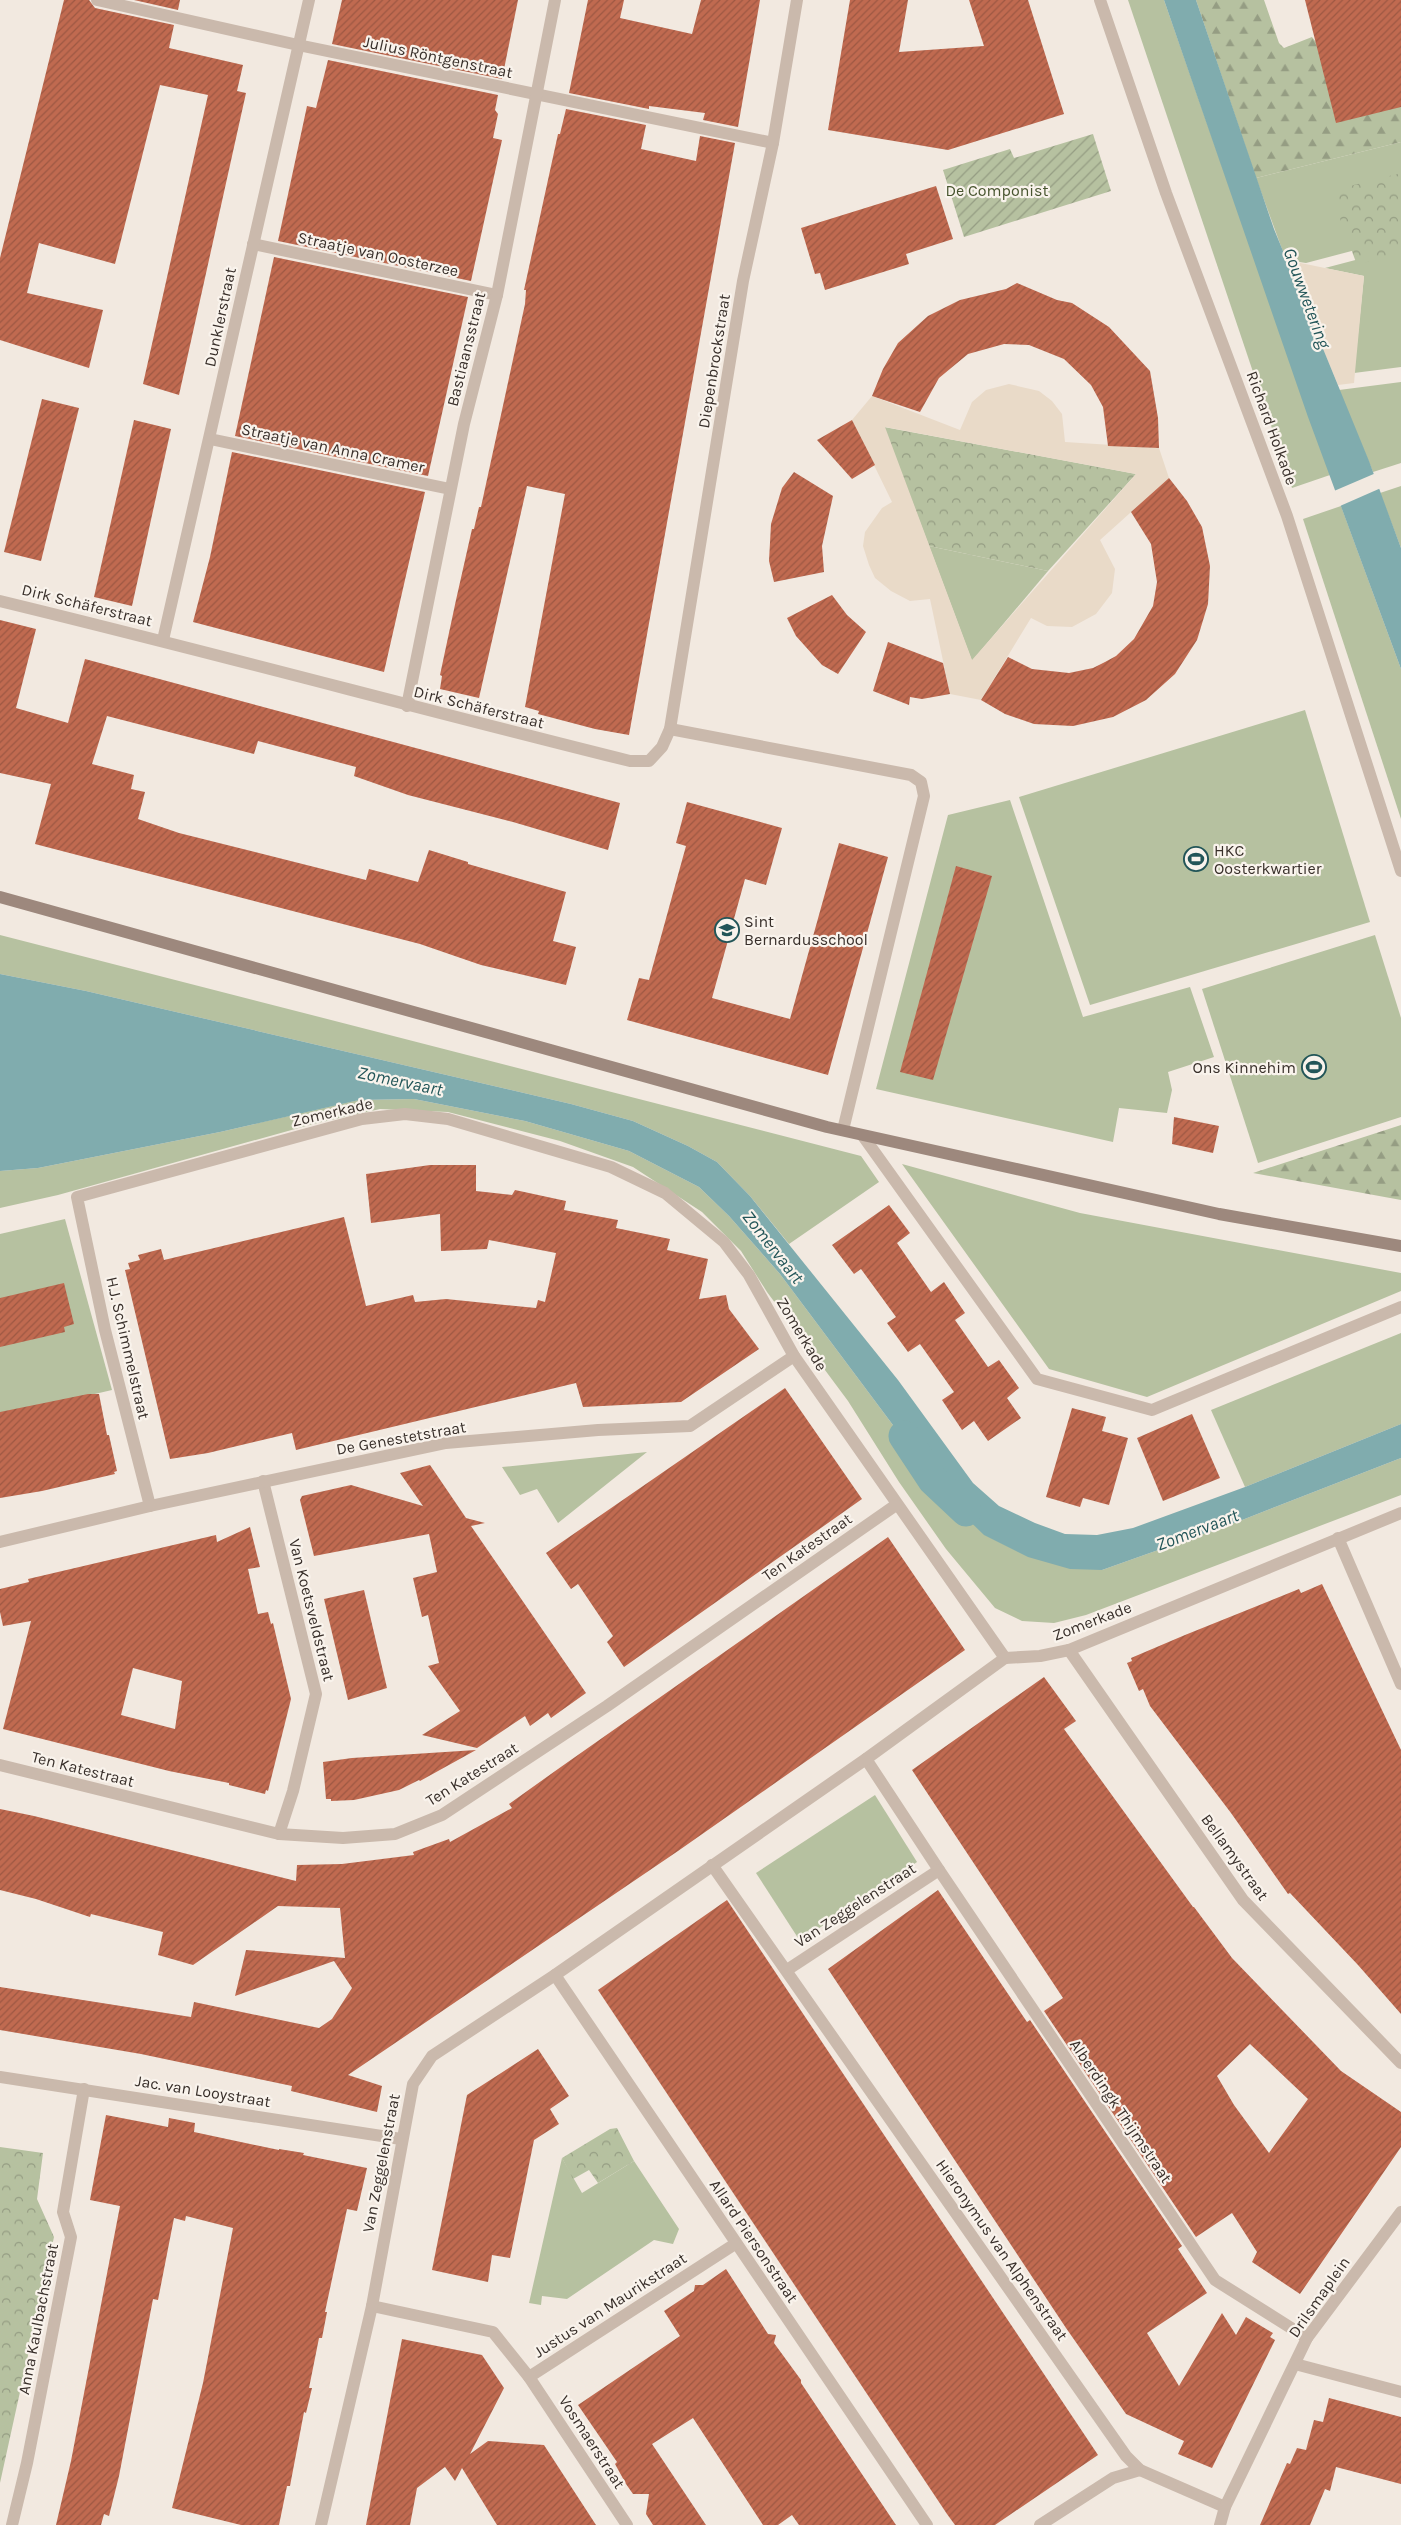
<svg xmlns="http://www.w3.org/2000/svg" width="1401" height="2525" viewBox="0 0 1401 2525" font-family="Karla,sans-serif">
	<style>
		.grass { fill: #b6c1a0 }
		.forest { fill: url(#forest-firs) }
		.park { fill: url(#park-crowns) }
		.garden { fill: url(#garden-furrows) }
		.plaza { fill: #e9dac8; fill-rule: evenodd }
		.water { fill: #80acae }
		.pier { fill: #f2e9e0 }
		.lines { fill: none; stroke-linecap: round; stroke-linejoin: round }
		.canal { stroke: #80acae; stroke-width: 31 }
		.building { fill: url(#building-hatch); fill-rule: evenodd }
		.street { stroke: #cab9ac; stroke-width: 12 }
		.secondary { stroke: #9d887d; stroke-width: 12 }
		.labels { text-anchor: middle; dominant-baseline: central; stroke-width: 4.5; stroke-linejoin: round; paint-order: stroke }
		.street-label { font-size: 16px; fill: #382f2a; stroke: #f9f3ec }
		.park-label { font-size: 16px; fill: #48552f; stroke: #f9f3ec }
		.poi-label { font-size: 16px; fill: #382f2a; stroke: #f9f3ec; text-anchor: start }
		.water-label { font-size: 18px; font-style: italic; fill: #225558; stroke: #f9f3ec }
	</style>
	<defs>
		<pattern id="forest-firs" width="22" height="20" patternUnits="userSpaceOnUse" patternTransform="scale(1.25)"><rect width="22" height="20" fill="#b6c1a0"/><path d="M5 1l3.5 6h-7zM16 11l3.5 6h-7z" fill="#959d83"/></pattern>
		<pattern id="park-crowns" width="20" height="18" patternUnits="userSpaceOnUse" patternTransform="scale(1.25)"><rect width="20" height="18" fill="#b6c1a0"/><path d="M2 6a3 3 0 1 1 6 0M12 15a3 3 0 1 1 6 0" fill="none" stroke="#959d83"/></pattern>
		<pattern id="garden-furrows" width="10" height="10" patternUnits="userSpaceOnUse" patternTransform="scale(1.25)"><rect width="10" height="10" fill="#b6c1a0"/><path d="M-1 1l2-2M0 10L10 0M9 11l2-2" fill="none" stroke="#959d83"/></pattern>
		<pattern id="building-hatch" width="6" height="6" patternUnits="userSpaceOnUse" patternTransform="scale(1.25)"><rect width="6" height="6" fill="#c06a50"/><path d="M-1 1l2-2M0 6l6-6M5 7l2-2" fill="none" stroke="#9d5843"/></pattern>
	</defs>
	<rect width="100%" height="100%" fill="#f2e9e0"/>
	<!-- grass -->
	<g class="grass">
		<polygon points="1128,0 1164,0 1330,475 1292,488"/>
		<polygon points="1401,142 1401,238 1306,263 1286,260 1256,178"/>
		<polygon points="1401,248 1401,367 1354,373 1364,276 1325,268"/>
		<polygon points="1401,382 1401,463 1373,472 1339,390"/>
		<polygon points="1401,486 1401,548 1380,493"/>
		<polygon points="1341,506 1401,669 1401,819 1303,519"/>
		<polygon points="929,546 1048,571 972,661"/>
		<polygon points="1305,710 1370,922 1090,1005 1019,797"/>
		<polygon points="1010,800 1083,1017 1190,987 1214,1057 1168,1072 1172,1090 1167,1113 1119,1108 1113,1142 876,1089 948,815"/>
		<polygon points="0,935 861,1156 879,1182 789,1244 750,1196 717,1162 688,1146 633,1121 571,1104 86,991 0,974"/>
		<polygon points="1375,935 1401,1018 1401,1117 1258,1163 1202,989"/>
		<polygon points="414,1099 525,1121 629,1151 699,1187 729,1216 780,1274 952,1504 1102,1570 1237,1522 1401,1458 1401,1495 1086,1615 1054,1623 1022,1621 995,1608 946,1549 899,1482 848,1401 767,1292 741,1251 702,1212 633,1167 560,1141 448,1112 380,1109 313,1124 58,1195 0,1208 0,1171 38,1168 220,1132 358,1100"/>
		<polygon points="902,1164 1080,1213 1401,1273 1401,1291 1147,1397 1049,1369"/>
		<polygon points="65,1219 112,1390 0,1416 0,1234"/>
		<polygon points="1401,1333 1401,1424 1245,1487 1211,1410"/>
		<polygon points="647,1452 558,1523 537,1489 520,1495 502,1467"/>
		<polygon points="875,1795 917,1862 800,1941 756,1873"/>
		<polygon points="562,2158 582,2193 634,2161 679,2229 673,2244 654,2240 567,2299 542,2296 541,2305 529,2303"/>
	</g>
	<!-- forest -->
	<g class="forest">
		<polygon points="1196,0 1264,0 1279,43 1284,48 1312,37 1319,46 1401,95 1401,142 1256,178"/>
		<polygon points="1401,1125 1401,1200 1253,1173"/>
	</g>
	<!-- park -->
	<g class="park">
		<polygon points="1401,173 1401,251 1357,265 1330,191"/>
		<polygon points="884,427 1136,474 1048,571 929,546"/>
		<polygon points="617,2128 634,2161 598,2183 589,2170 573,2179 562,2158 610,2129"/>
		<polygon points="0,2147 43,2153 37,2199 54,2237 0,2483"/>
	</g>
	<!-- garden -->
	<polygon class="garden" points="1093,134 1111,191 964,237 943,170 1010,149 1014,158"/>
	<!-- plaza -->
	<g class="plaza">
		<polygon points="1286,260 1364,276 1354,383 1338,385"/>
		<path d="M 1009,384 L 1039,391 L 1052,401 L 1062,414 L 1065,442 L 1159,448 L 1169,478 L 1100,540 L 1115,569 L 1112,593 L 1096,614 L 1072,627 L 1047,626 L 1031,618 L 981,700 L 950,694 L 930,599 L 910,601 L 891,591 L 875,578 L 869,565 L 863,546 L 865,532 L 882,508 L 892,502 L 852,420 L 872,396 L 960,430 L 972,402 L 986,390 ZM 885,427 L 1136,474 L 972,660 Z"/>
	</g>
	<!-- water -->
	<g class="water">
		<polygon points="1164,0 1196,0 1274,229 1369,461 1401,548 1401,669 1308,417"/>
		<polygon points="0,974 86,991 571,1104 633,1121 688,1146 717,1162 750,1196 898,1380 973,1483 999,1506 1035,1523 1065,1534 1097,1535 1133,1528 1245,1487 1401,1424 1401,1458 1237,1522 1102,1570 1070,1569 1028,1557 984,1535 952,1504 780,1274 729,1216 699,1187 629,1151 525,1121 414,1099 359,1100 220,1132 38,1168 0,1171"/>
	</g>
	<!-- pier -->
	<polygon class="pier" points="1376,473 1381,488 1340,506 1334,491"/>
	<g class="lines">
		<!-- canal -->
		<polyline class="canal" points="904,1436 933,1480 966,1511"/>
	</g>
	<!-- building -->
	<g class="building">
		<polygon points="64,0 89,0 95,8 174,25 169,48 243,65 237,91 246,93 179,395 143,384 208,95 160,85 115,264 39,243 27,293 103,310 89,368 0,340 0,258"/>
		<polygon points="134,0 180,0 178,10"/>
		<polygon points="342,0 518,0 502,79 332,44"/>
		<polygon points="588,0 624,0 620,18 692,34 701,0 760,0 738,127 703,120 705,113 649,106 649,109 569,93"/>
		<polygon points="850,0 908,0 899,52 984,46 969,0 1028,0 1064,114 948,150 828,130"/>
		<polygon points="1305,0 1401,0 1401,107 1336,123"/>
		<polygon points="328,60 498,95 495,110 498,114 493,138 502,140 471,281 278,241 307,106 316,108"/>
		<polygon points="566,109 646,125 641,149 696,161 700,136 735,143 629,735 595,729 538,714 539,711 525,707 565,494 527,486 479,698 440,689 442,676 440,675 456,600 472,529 474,529 479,507 481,507 525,304 526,290 524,290 558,134 560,134"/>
		<polygon points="936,186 953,239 906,254 909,264 825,290 820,273 815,274 801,228"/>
		<polygon points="274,257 468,297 428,476 235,436"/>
		<polygon points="1017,283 1057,300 1072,303 1109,327 1150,371 1158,418 1159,448 1108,446 1103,407 1091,385 1064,359 1029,345 1004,344 968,354 939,378 920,412 872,396 883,369 898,343 928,316 960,300 1006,289"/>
		<polygon points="42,399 79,408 41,561 4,552"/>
		<polygon points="134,420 171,429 132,606 94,597"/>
		<polygon points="852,420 875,465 852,479 817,440"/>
		<polygon points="232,452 425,492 384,672 193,622 210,557"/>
		<polygon points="794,472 833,496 822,546 824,572 774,582 769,561 771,524 782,488"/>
		<polygon points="1169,478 1187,501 1202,527 1210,566 1208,604 1197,640 1175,674 1146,700 1113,717 1073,726 1034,724 1005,714 981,700 1008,657 1032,669 1069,673 1093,668 1105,662 1116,656 1134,639 1153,606 1157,582 1151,544 1131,512"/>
		<polygon points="832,595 847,615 866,632 838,674 822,665 796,636 787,618"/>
		<polygon points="0,620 36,629 16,708 68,723 85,659 620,803 608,850 513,822 408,795 354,776 356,767 311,755 258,741 254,754 107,716 92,764 134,775 131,789 145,792 138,819 179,833 366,880 369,869 418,882 429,850 468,862 468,864 566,892 553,941 576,947 566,985 481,965 420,944 35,844 51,784 0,773"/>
		<polygon points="888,642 943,663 950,694 922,699 910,697 909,705 873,691"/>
		<polygon points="687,802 782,828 766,885 745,879 712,998 790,1019 839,843 888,857 828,1075 627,1020 639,978 649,980 686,846 676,843"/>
		<polygon points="956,866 992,876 933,1080 900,1072"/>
		<polygon points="1174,1117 1219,1126 1213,1153 1172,1144"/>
		<polygon points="430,1165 476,1165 476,1191 512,1195 515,1190 566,1201 564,1210 618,1220 616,1228 670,1239 667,1250 708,1259 699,1299 726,1295 729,1309 759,1349 681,1402 583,1407 576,1383 296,1450 292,1433 208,1453 170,1459 125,1270 130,1269 128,1263 140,1260 138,1255 161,1249 164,1260 344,1217 366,1306 413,1295 415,1302 446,1299 536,1308 538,1300 545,1302 556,1253 489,1240 487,1249 441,1251 440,1214 371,1223 366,1174"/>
		<polygon points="889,1205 910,1233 897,1243 931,1292 944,1282 965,1313 955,1320 988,1367 999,1360 1019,1388 1007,1398 1021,1418 988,1441 974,1421 962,1430 942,1400 954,1392 920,1344 908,1352 887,1323 896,1317 861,1269 854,1274 832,1245"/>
		<polygon points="64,1283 74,1324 64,1327 65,1332 0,1347 0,1298"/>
		<polygon points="785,1388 862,1499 624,1667 607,1642 613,1636 578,1584 571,1589 546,1553"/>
		<polygon points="88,1394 99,1394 107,1435 109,1435 117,1471 114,1472 115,1474 42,1491 0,1498 0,1412"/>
		<polygon points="1072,1408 1106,1417 1102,1431 1128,1438 1109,1505 1083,1498 1080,1507 1046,1497"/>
		<polygon points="1192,1414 1220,1478 1163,1501 1137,1438"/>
		<polygon points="430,1465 466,1518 485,1523 471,1526 586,1693 551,1718 548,1713 530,1726 525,1716 477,1748 422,1735 460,1711 428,1666 439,1663 428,1615 422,1617 413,1578 437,1572 429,1534 314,1556 300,1500 302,1496 351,1485 423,1506 400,1473"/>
		<path d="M 250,1527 L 260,1567 L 248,1569 L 258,1614 L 268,1612 L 271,1624 L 273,1623 L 291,1699 L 268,1791 L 266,1790 L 265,1794 L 229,1785 L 229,1783 L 169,1771 L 3,1729 L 31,1621 L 3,1626 L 0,1612 L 0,1589 L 29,1582 L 28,1579 L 216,1535 L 217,1542 ZM 133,1668 L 182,1681 L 175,1729 L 121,1715 Z"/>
		<polygon points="888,1537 965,1650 678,1851 348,2075 382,2086 377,2112 291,2091 292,2086 141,2054 0,2030 0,1987 191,2017 194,2002 319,2028 332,2019 352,1988 334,1961 235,1996 246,1950 345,1958 340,1908 278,1906 193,1965 158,1955 163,1932 91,1914 90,1917 36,1899 0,1890 0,1809 34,1816 296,1881 297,1865 342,1864 414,1855 413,1852 449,1839 450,1842 512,1808 509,1804 558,1769"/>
		<polygon points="1322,1584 1401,1750 1401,2014 1358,1965 1290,1893 1288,1894 1231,1813 1150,1706 1143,1689 1139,1691 1127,1663 1132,1661 1131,1658 1185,1635 1299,1589 1301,1593"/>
		<polygon points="364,1590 387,1688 348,1700 324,1599"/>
		<path d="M 1044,1677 L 1076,1721 L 1064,1729 L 1193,1907 L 1194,1907 L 1232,1958 L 1341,2071 L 1401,2112 L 1401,2147 L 1300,2294 L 1252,2262 L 1257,2252 L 1232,2213 L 1196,2237 L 1044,2011 L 1063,1998 L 912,1770 ZM 1250,2044 L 1308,2099 L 1269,2153 L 1234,2105 L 1217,2076 Z"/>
		<polygon points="476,1750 420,1781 419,1780 399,1790 354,1800 331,1801 331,1799 326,1799 323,1762 352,1758"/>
		<polygon points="938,1890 1027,2022 1030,2020 1182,2246 1178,2249 1207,2293 1147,2333 1179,2386 1222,2313 1236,2335 1246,2317 1273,2333 1270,2337 1275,2340 1212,2468 1178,2454 1184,2441 1126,2414 1066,2328 828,1969"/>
		<polygon points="727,1900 1098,2455 995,2525 955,2525 947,2514 598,1990"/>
		<polygon points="538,2049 569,2096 550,2109 559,2124 534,2140 510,2258 492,2255 488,2282 432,2270 467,2095"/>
		<polygon points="106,2115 168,2127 169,2118 195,2123 194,2132 279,2150 279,2149 304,2153 303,2155 367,2168 357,2211 347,2209 325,2312 327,2312 322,2338 319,2338 309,2388 312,2388 306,2413 304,2412 290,2486 287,2486 279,2525 241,2525 172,2508 203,2383 233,2228 186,2216 185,2221 174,2218 158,2300 153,2299 119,2476 109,2516 104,2514 101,2525 56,2525 71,2461 120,2206 90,2200"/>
		<polygon points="726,2269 768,2334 776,2335 774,2343 801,2380 801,2383 896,2525 799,2525 792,2515 778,2525 763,2525 693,2418 652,2444 706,2525 653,2525 646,2514 649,2494 633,2494 626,2484 615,2464 617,2462 578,2405 680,2336 664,2311 694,2291 695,2285 703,2285"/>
		<polygon points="402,2339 482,2355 504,2388 470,2454 488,2441 544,2445 596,2525 497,2525 462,2468 455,2481 445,2467 417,2488 410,2525 366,2525"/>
		<polygon points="1329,2398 1401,2417 1401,2484 1336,2467 1330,2491 1325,2489 1310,2525 1260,2525 1287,2463 1290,2464 1297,2448 1306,2450 1314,2420 1323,2422"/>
	</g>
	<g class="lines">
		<!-- street -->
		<g class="street">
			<polyline points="97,0 298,45 773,143"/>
			<polyline points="1100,0 1166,193 1287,516 1401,871"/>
			<polyline points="253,244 497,295"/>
			<polyline points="210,439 450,489"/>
			<path d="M 0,601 C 211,652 420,709 630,761 L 649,761 L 662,747 L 670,729 L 743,281 L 773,143 L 797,0"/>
			<polyline points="163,640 309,0"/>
			<polyline points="407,706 464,424 497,295 555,0"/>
			<polyline points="670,729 911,775 921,782 924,796 843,1130"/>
			<polyline points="863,1136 1037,1379 1152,1410 1401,1307"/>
			<polyline points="263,1481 316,1694 293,1791 279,1834"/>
			<polyline points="150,1506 105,1330 77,1197 362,1119 405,1114 448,1119 611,1167 665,1193 724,1242 749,1275 794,1356 1005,1658"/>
			<polyline points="1338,1538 1401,1684"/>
			<polyline points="0,1542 150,1506 446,1443 598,1430 690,1426 794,1356"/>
			<polyline points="1069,1650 1243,1900 1401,2063"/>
			<polyline points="1005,1658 1040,1656 1069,1650 1401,1513"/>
			<polyline points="866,1759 939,1870 1215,2280 1307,2338"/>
			<polyline points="0,1765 279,1834 343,1838 395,1834 442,1815 607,1706 896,1505"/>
			<polyline points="712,1865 1126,2456 1140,2470 1225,2507"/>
			<polyline points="787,1970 939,1870"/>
			<polyline points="555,1975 927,2525"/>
			<polyline points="0,2077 401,2139"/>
			<polyline points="372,2306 493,2332 529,2377 735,2244"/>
			<polyline points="1295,2364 1401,2392"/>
			<polyline points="529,2377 627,2525"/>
			<polyline points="12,2525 27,2463 71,2237 63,2212 84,2089"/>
			<polyline points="321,2525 372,2306 413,2084 432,2056 555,1975 866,1759 1005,1658"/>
			<polyline points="1040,2525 1113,2478 1140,2470"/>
			<polyline points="1220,2525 1225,2507 1307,2338 1401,2212"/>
		</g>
		<!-- secondary -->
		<polyline class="secondary" points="0,897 827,1127 1219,1214 1401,1246"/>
	</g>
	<!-- icons -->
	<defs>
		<symbol id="stadium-ring" viewBox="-11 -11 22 22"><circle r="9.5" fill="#f9f3ec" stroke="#225558" stroke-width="1.5"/><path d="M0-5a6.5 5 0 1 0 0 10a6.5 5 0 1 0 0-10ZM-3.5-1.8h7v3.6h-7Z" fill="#225558"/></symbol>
		<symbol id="school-ring" viewBox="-11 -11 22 22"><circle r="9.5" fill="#f9f3ec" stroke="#225558" stroke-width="1.5"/><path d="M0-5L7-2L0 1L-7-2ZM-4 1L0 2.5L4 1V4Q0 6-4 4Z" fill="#225558"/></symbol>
	</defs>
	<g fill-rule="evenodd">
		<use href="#stadium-ring" x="1182" y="845" width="28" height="28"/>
		<use href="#school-ring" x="713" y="916" width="28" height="28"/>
		<use href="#stadium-ring" x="1300" y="1053" width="28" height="28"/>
	</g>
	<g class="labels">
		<!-- street labels -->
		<g class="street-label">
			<text transform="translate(438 57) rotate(12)">Julius Röntgenstraat</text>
			<text transform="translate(378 254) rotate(12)">Straatje van Oosterzee</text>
			<text transform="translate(220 317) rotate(-78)">Dunklerstraat</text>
			<text transform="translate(466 349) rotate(-76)">Bastiaansstraat</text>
			<text transform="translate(714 361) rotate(-81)">Diepenbrockstraat</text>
			<text transform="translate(1272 428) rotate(70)">Richard Holkade</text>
			<text transform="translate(333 448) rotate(12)">Straatje van Anna Cramer</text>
			<text transform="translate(87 605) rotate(14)">Dirk Schäferstraat</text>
			<text transform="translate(479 707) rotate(14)">Dirk Schäferstraat</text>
			<text transform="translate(332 1112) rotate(-13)">Zomerkade</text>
			<text transform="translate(802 1334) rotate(59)">Zomerkade</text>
			<text transform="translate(128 1348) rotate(77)">H.J. Schimmelstraat</text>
			<text transform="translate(401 1438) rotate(-10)">De Genestetstraat</text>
			<text transform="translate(807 1547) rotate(-35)">Ten Katestraat</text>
			<text transform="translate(312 1610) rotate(76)">Van Koetsveldstraat</text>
			<text transform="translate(1092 1621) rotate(-21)">Zomerkade</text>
			<text transform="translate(83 1769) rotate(14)">Ten Katestraat</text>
			<text transform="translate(472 1774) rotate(-32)">Ten Katestraat</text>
			<text transform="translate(1235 1857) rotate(54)">Bellamystraat</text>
			<text transform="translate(855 1905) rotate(-33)">Van Zeggelenstraat</text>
			<text transform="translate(203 2091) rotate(9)">Jac. van Looystraat</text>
			<text transform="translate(1121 2111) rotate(56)">Alberdingk Thijmstraat</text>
			<text transform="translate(381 2163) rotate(-79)">Van Zeggelenstraat</text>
			<text transform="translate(754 2241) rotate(56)">Allard Piersonstraat</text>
			<text transform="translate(1002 2250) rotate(55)">Hieronymus van Alphenstraat</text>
			<text transform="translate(1319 2297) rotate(-55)">Drilsmaplein</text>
			<text transform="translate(610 2305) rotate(-33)">Justus van Maurikstraat</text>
			<text transform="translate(38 2319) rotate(-79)">Anna Kaulbachstraat</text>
			<text transform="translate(592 2442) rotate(57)">Vosmaerstraat</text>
		</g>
		<!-- park labels -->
		<g class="park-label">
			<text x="997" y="190">De Componist</text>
		</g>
		<!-- poi labels -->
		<g class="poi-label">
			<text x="1214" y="850">HKC<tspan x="1214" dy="18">Oosterkwartier</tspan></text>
			<text x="744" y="921">Sint<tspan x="744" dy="18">Bernardusschool</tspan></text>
			<text x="1296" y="1067" text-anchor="end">Ons Kinnehim</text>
		</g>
		<!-- water labels -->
		<g class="water-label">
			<text transform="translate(1307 298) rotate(70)">Gouwwetering</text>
			<text transform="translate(400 1081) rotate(12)">Zomervaart</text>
			<text transform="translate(773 1247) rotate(52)">Zomervaart</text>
			<text transform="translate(1197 1530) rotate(-21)">Zomervaart</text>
		</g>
	</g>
</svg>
